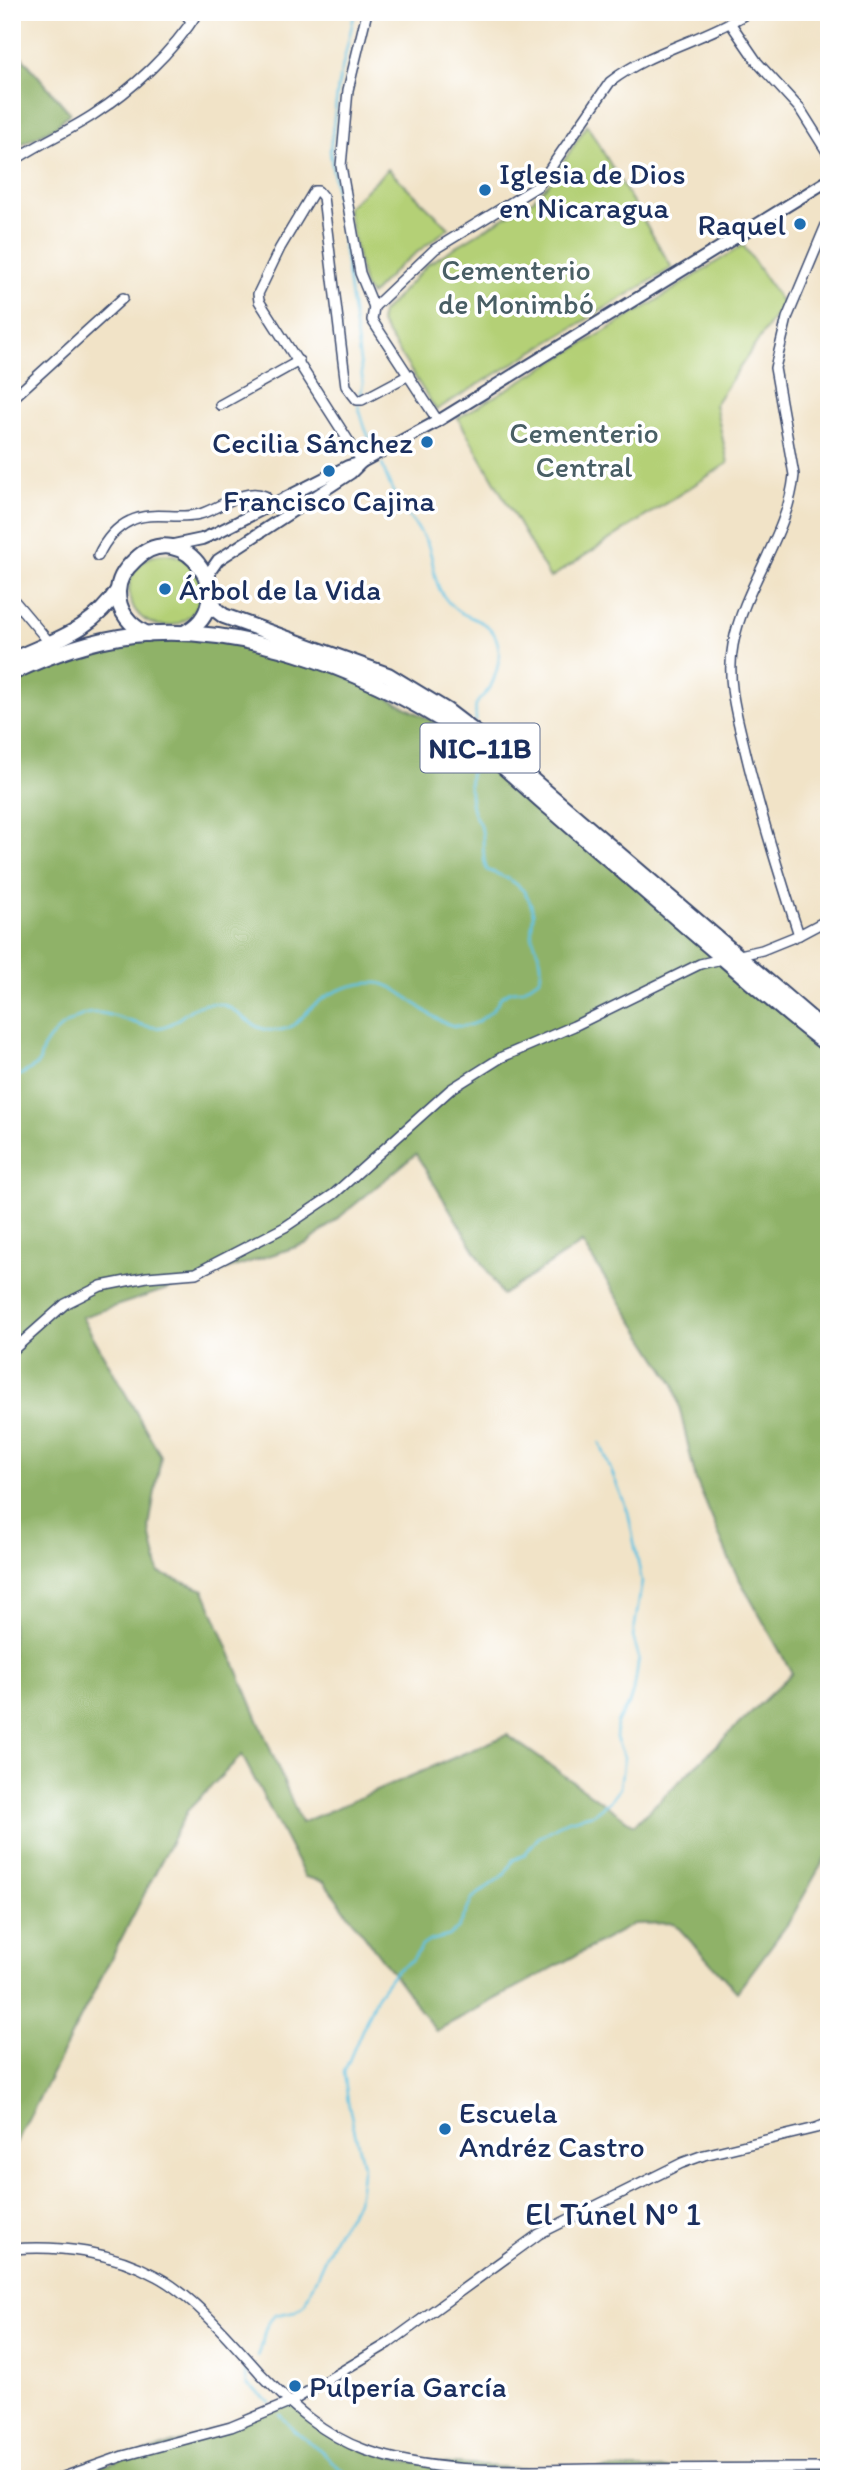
<svg xmlns="http://www.w3.org/2000/svg" width="841" height="2491" viewBox="0 0 841 2491" font-family="Itim,sans-serif">
	<style>
		.green { fill: #b4d076; stroke: #68806a; stroke-width: 2 }
		.forest { fill: #8fb267; stroke: #557062; stroke-width: 2; fill-rule: evenodd }
		.lines { fill: none; stroke-linecap: round; stroke-linejoin: round }
		.stream { stroke: #63c2e1; stroke-width: 2.5 }
		.minor-casing { stroke: #3b4a6e; stroke-width: 12 }
		.tertiary-casing { stroke: #3b4a6e; stroke-width: 14 }
		.trunk-casing { stroke: #3b4a6e; stroke-width: 18 }
		.minor { stroke: #fff; stroke-width: 9 }
		.tertiary { stroke: #fff; stroke-width: 10 }
		.trunk { stroke: #fff; stroke-width: 14 }
		.poi-dot { fill: #1f6fb2; stroke: #fff; stroke-width: 2.5 }
		.labels { text-anchor: middle; dominant-baseline: central; stroke-width: 7; stroke-linejoin: round; paint-order: stroke }
		.shield { fill: #fff; stroke: #5f6d8e; stroke-width: 2 }
		.shield-label { font-size: 28px; font-weight: bold; fill: #1b2f5e }
		.poi-label { font-size: 30px; fill: #1b2f5e; stroke: #fff; text-anchor: start }
		.park-label { font-size: 30px; fill: #495f65; stroke: #fff }
		.quarter-label { font-size: 33px; fill: #1b2f5e; stroke: #fff }
	</style>
	<rect width="100%" height="100%" fill="#fff"/>
	<filter id="ink" filterUnits="userSpaceOnUse"><feTurbulence type="fractalNoise" baseFrequency=".0143" numOctaves="2"/><feDisplacementMap in="SourceGraphic" scale="14" xChannelSelector="R" yChannelSelector="G"/><feConvolveMatrix kernelMatrix="1 2 1 2 8 2 1 2 1" color-interpolation-filters="sRGB"/></filter>
	<filter id="wash" filterUnits="userSpaceOnUse"><feTurbulence type="fractalNoise" baseFrequency=".00686" numOctaves="4" result="noise"/><feDisplacementMap in="SourceGraphic" scale="28" xChannelSelector="R" yChannelSelector="G"/><feGaussianBlur stdDeviation="1.57" result="paint"/><feColorMatrix in="noise" values="0 0 0 0 0 0 0 0 0 0 0 0 0 0 0 0 0 1.4 0 .05"/><feComposite in="paint" operator="in"/></filter>
	<g filter="url(#wash)">
		<rect width="100%" height="100%" fill="#f1e3c7"/>
		<!-- green -->
		<g class="green">
			<polygon points="587,125 672,268 436,410 380,322 382,313 428,264 534,199 551,181"/>
			<polygon points="388,169 449,228 399,266 371,295 364,287 347,208"/>
			<polygon points="743,245 783,304 715,404 728,463 550,578 458,418 651,304"/>
			<circle cx="165" cy="590" r="36"/>
			<polygon points="652,2469 657,2479 548,2479 544,2470"/>
		</g>
		<!-- forest -->
		<g class="forest">
			<polygon points="16,50 70,113 54,128 12,149 12,54"/>
			<path d="M 184,633 L 326,665 L 474,743 L 829,1046 L 829,1851 L 789,1922 L 737,1992 L 674,1923 L 634,1924 L 436,2031 L 324,1882 L 305,1877 L 242,1755 L 187,1811 L 12,2151 L 12,673 L 67,651 ZM 416,1154 L 502,1295 L 582,1243 L 674,1384 L 696,1480 L 732,1566 L 792,1673 L 634,1825 L 507,1735 L 301,1823 L 204,1590 L 159,1573 L 149,1527 L 161,1456 L 82,1317 L 308,1243 Z"/>
			<polygon points="289,2403 338,2440 406,2461 544,2470 548,2479 58,2479 192,2438"/>
			<polygon points="829,2468 829,2479 657,2479 652,2469"/>
		</g>
		<g class="lines">
			<!-- stream -->
			<g class="stream">
				<polyline points="355,12 338,86 330,151 363,383 360,398"/>
				<polyline points="358,405 365,428 373,447"/>
				<path d="M 382,464 C 388,481 394,497 405,512 C 414,524 424,534 429,548 C 436,570 432,584 449,603 C 467,624 496,615 499,651 C 500,662 495,678 490,688 C 486,694 479,698 476,705 C 475,709 476,716 476,721"/>
				<path d="M 12,1079 C 20,1075 34,1069 39,1062 C 41,1058 41,1051 44,1047 C 54,1029 80,1011 100,1013 C 119,1015 145,1030 162,1027 C 184,1022 188,1000 219,1004 C 240,1007 252,1035 280,1030 C 296,1028 303,1015 313,1006 C 331,991 354,982 377,983 C 408,984 442,1046 480,1020 C 490,1013 496,1008 501,997 L 510,991 L 523,990 L 540,978 C 544,958 537,953 532,935 C 530,927 534,921 533,913 C 529,887 510,878 487,870 C 481,856 485,845 482,831 C 481,824 475,818 473,811 C 467,790 470,770 474,749"/>
				<path d="M 258,2356 C 266,2340 259,2332 275,2315 L 296,2311 L 304,2305 L 334,2237 L 358,2201 L 363,2166 L 348,2102 L 344,2072 L 377,1995 L 394,1972 L 412,1960 L 422,1946 L 429,1941 L 448,1936 L 458,1929 L 473,1898 L 505,1874 L 513,1860 L 524,1855 L 538,1838 L 566,1821 L 593,1814 L 610,1801 L 620,1788 L 624,1757 L 616,1738 L 617,1722 L 629,1704 L 635,1684 L 639,1657 L 633,1637 L 642,1582 L 628,1512 L 600,1443"/>
				<polyline points="249,2369 245,2373 247,2384 270,2403"/>
				<polyline points="280,2415 294,2431 319,2449 351,2479"/>
			</g>
		</g>
	</g>
	<g filter="url(#ink)">
		<g class="lines">
			<defs>
				<g id="minor">
					<polyline points="184,12 191,21"/>
					<polyline points="367,12 348,90 341,166 360,273 374,307"/>
					<polyline points="731,24 757,62 800,109 829,155"/>
					<path d="M 12,162 C 38,144 67,132 93,115 C 133,89 172,53 198,12"/>
					<polyline points="12,399 123,298"/>
					<polyline points="220,405 299,361"/>
					<path d="M 438,421 L 372,320 L 374,307 L 435,249 L 538,186 L 610,82 C 651,50 705,40 749,12"/>
					<polyline points="362,462 259,301 258,294 280,248 314,191 318,191 323,197 346,386 357,400 362,400 409,375"/>
					<path d="M 98,556 C 105,541 115,528 130,521 C 152,510 177,520 200,514 C 220,508 245,487 265,496 L 272,506"/>
					<polyline points="12,598 49,642"/>
					<path d="M 799,935 C 779,874 760,813 745,750 C 737,716 726,681 733,645 C 744,585 788,536 794,475 L 775,368 L 787,318 L 829,218"/>
					<polyline points="12,1351 65,1304 101,1286 147,1277 196,1273 285,1227 334,1194 451,1089 502,1057 574,1026 700,964 762,950 799,935 829,919"/>
					<path d="M 12,2249 C 60,2245 113,2252 156,2276 C 194,2296 231,2341 260,2373 C 291,2405 323,2435 365,2450 C 437,2475 515,2470 591,2469 C 670,2469 749,2468 829,2468"/>
					<polyline points="58,2479 123,2456 231,2427 289,2403 389,2343 539,2234 682,2163 704,2155 816,2128 829,2123"/>
				</g>
				<g id="tertiary">
					<polyline points="169,546 202,539 216,533 348,466 362,462 438,421 829,180"/>
					<polyline points="208,583 211,570 218,560 351,473 362,462"/>
				</g>
				<g id="trunk">
					<polyline points="210,597 216,610 224,616 388,675 447,711 489,743"/>
					<path d="M 147,634 C 131,626 118,612 118,592 C 118,579 125,569 135,560 C 183,512 245,603 184,633"/>
					<path d="M 12,660 C 54,640 92,631 118,590"/>
					<path d="M 12,673 C 49,655 92,640 133,635 C 244,621 387,677 475,743 C 501,763 525,787 551,809 C 608,859 665,909 723,958 C 758,988 792,1019 829,1046"/>
					<polyline points="523,772 829,1034"/>
				</g>
			</defs>
			<!-- minor casing -->
			<use href="#minor" class="minor-casing"/>
			<!-- tertiary casing -->
			<use href="#tertiary" class="tertiary-casing"/>
			<!-- trunk casing -->
			<use href="#trunk" class="trunk-casing"/>
			<!-- minor -->
			<use href="#minor" class="minor"/>
			<!-- tertiary -->
			<use href="#tertiary" class="tertiary"/>
			<!-- trunk -->
			<use href="#trunk" class="trunk"/>
		</g>
	</g>
	<!-- markers -->
	<g class="poi-dot">
		<circle cx="485" cy="190" r="7"/>
		<circle cx="800" cy="224" r="7"/>
		<circle cx="427" cy="442" r="7"/>
		<circle cx="329" cy="471" r="7"/>
		<circle cx="165" cy="589" r="7"/>
		<circle cx="445" cy="2129" r="7"/>
		<circle cx="295" cy="2386" r="7"/>
	</g>
	<g class="labels">
		<!-- shield labels -->
		<rect class="shield" x="420.5" y="723.5" width="119" height="49" rx="5"/>
		<g class="shield-label">
			<text x="480" y="748">NIC-11B</text>
		</g>
		<!-- poi labels -->
		<g class="poi-label">
			<text x="499" y="173">Iglesia de Dios<tspan x="499" dy="34">en Nicaragua</tspan></text>
			<text x="786" y="224" text-anchor="end">Raquel</text>
			<text x="413" y="442" text-anchor="end">Cecilia Sánchez</text>
			<text x="329" y="500" text-anchor="middle">Francisco Cajina</text>
			<text x="179" y="589">Árbol de la Vida</text>
			<text x="459" y="2112">Escuela<tspan x="459" dy="34">Andréz Castro</tspan></text>
			<text x="309" y="2386">Pulpería García</text>
		</g>
		<!-- park labels -->
		<g class="park-label">
			<text x="516" y="269">Cementerio<tspan x="516" dy="34">de Monimbó</tspan></text>
			<text x="584" y="432">Cementerio<tspan x="584" dy="34">Central</tspan></text>
		</g>
		<!-- quarter labels -->
		<g class="quarter-label">
			<text x="613" y="2213">El Túnel Nº 1</text>
		</g>
	</g>
	<!-- margin -->
	<rect width="841" height="2491" fill="none" stroke="#fff" stroke-width="42"/>
</svg>
